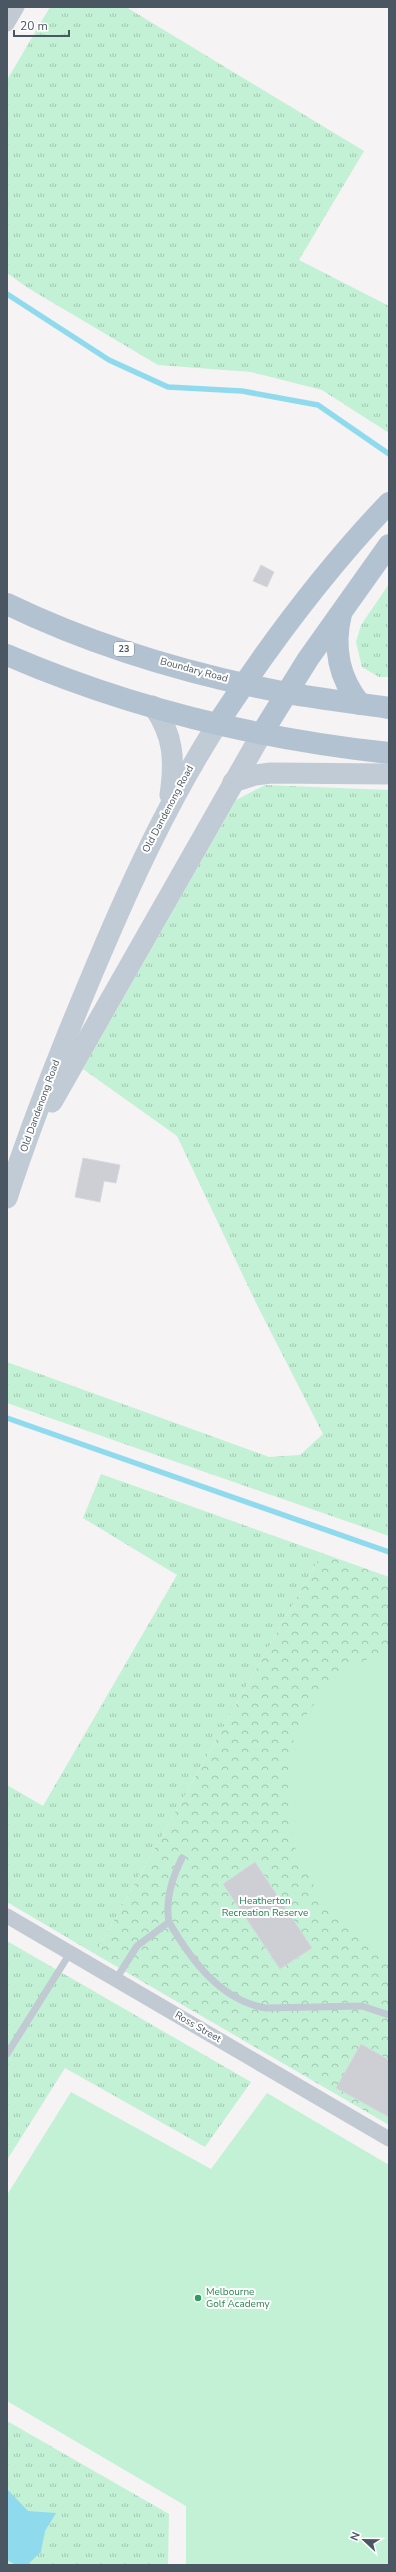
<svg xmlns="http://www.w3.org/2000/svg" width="396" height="2572" viewBox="0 0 396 2572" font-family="'Nunito Sans',sans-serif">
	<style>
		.grass { fill: url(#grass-tufts) }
		.forest { fill: url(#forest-crowns) }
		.pitch { fill: #c3f1d5 }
		.water { fill: #90daee }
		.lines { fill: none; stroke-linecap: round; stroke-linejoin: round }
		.stream { stroke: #90daee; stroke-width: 5.5 }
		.building { fill: #cdcfd5; stroke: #d7d9de }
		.lane { stroke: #c1cad2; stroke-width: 7 }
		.street { stroke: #c1cad2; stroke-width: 15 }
		.secondary { stroke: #c1cbd6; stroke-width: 21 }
		.primary { stroke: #b3c2d1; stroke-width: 22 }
		.leisure-dot { fill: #2e9e5b; stroke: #fff; stroke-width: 1.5 }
		.labels { text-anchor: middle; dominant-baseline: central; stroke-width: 4; stroke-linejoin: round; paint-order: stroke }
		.shield { fill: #fff; stroke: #808990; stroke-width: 1 }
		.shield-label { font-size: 9px; font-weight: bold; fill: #4a5661 }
		.street-label { font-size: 10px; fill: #4a5661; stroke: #fff }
		.park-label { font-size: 10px; fill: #17864f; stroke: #fff }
		.leisure-label { font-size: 10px; fill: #27864d; stroke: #fff; text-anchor: start }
	</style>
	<defs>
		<pattern id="grass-tufts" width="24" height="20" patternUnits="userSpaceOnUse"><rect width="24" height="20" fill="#c3f1d5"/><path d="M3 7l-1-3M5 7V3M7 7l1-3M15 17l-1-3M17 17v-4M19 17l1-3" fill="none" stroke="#a0c6b0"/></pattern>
		<pattern id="forest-crowns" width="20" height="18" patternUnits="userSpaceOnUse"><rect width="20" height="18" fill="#c3f1d5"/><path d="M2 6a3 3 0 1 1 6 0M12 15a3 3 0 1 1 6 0" fill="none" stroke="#a0c6b0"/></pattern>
	</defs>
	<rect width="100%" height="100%" fill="#f5f3f3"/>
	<!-- grass -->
	<g class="grass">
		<polygon points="50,7 126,7 364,151 299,260 389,306 389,433 322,390 251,372 158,365 28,288 7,273 7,80"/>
		<polygon points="389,584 389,677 379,677 362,667 356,642 361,625"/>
		<polygon points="265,785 389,790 389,1536 7,1403 7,1362 269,1457 300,1455 323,1434 256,1303 177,1136 83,1069 236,800"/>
		<polygon points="101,1474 322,1553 95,1954 7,1902 7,1785 43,1806 177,1575 83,1518"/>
		<polygon points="7,1941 251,2082 205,2147 65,2068 7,2160"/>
		<polygon points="7,2421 169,2514 168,2565 7,2565"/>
	</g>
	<!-- forest -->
	<polygon class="forest" points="322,1553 389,1577 389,2125 95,1954"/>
	<!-- pitch -->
	<g class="pitch">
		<path d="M 389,1652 L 389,1954 C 348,1931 311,1893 295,1847 C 288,1825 284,1760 294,1739 C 312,1698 344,1662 389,1652 Z"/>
		<polygon points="71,2092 211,2169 267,2093 389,2165 389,2565 186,2565 186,2506 7,2401 7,2195"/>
	</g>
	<!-- water -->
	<polygon class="water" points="7,2489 28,2511 56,2513 45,2531 41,2552 27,2565 16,2565 7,2560"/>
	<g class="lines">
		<!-- stream -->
		<g class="stream">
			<polyline points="7,294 109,360 168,387 242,391 318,405 389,454"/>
			<polyline points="7,1418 389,1552"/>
		</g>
	</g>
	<!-- building -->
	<g class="building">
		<polygon points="261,565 274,572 267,587 253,581"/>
		<polygon points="83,1158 120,1165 116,1183 104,1181 100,1202 75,1197"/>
		<polygon points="255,1862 312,1948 280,1969 223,1884"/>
		<polygon points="361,2044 389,2060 389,2117 336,2088"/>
	</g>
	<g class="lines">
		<!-- lane -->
		<g class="lane">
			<path d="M 182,1858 C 172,1878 165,1900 169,1922 C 191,1960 221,2001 266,2008 L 362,2006 L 389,2015"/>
			<polyline points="116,1979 137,1946 169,1922"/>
			<polyline points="7,2054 70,1953"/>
		</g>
		<!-- street -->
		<g class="street">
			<polyline points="7,24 17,7"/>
			<polyline points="7,1916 389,2139"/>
		</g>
		<!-- secondary -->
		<g class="secondary">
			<path d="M 153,706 C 174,735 175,761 170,795"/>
			<polyline points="233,782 255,775 271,773 389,774"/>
			<polyline points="52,1102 262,733"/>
			<path d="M 7,1198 C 33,1118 64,1041 97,963 C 132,880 169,800 218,723"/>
		</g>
		<!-- primary -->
		<g class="primary">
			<path d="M 7,604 C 94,646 192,675 287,693 C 321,699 355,703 389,708"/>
			<path d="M 341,614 C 333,647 338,677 360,704"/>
			<path d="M 7,655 C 127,707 259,739 389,753"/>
			<path d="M 218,723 C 269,645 324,571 389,503"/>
			<polyline points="262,733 308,659 389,545"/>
		</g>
	</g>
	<!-- markers -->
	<circle class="leisure-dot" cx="198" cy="2298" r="4"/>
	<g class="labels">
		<!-- shield labels -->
		<rect class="shield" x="114" y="642" width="20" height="14" rx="3"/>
		<g class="shield-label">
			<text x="124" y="649">23</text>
		</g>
		<!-- street labels -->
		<g class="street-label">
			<text transform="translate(194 670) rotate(15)">Boundary Road</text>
			<text transform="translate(168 809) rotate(-62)">Old Dandenong Road</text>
			<text transform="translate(40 1106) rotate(-70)">Old Dandenong Road</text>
			<text transform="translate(198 2027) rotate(30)">Ross Street</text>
		</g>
		<!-- park labels -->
		<g class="park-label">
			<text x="265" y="1901">Heatherton<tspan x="265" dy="12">Recreation Reserve</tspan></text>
		</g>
		<!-- leisure labels -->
		<g class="leisure-label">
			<text x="206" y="2292">Melbourne<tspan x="206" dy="12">Golf Academy</tspan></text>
		</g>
	</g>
	<!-- border -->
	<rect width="396" height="2572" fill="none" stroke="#4a5661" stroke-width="16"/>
	<!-- north arrow -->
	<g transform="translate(364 2540) rotate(292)" stroke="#ffffff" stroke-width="3" paint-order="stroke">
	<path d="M0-3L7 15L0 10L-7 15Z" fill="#4a5661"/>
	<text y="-6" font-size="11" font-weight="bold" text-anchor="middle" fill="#4a5661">N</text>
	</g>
	<!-- scale -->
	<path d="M14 30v6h55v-6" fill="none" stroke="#4a5661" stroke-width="2"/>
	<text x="20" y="30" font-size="12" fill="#4a5661" stroke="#ffffff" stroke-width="3" paint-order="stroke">20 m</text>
</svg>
